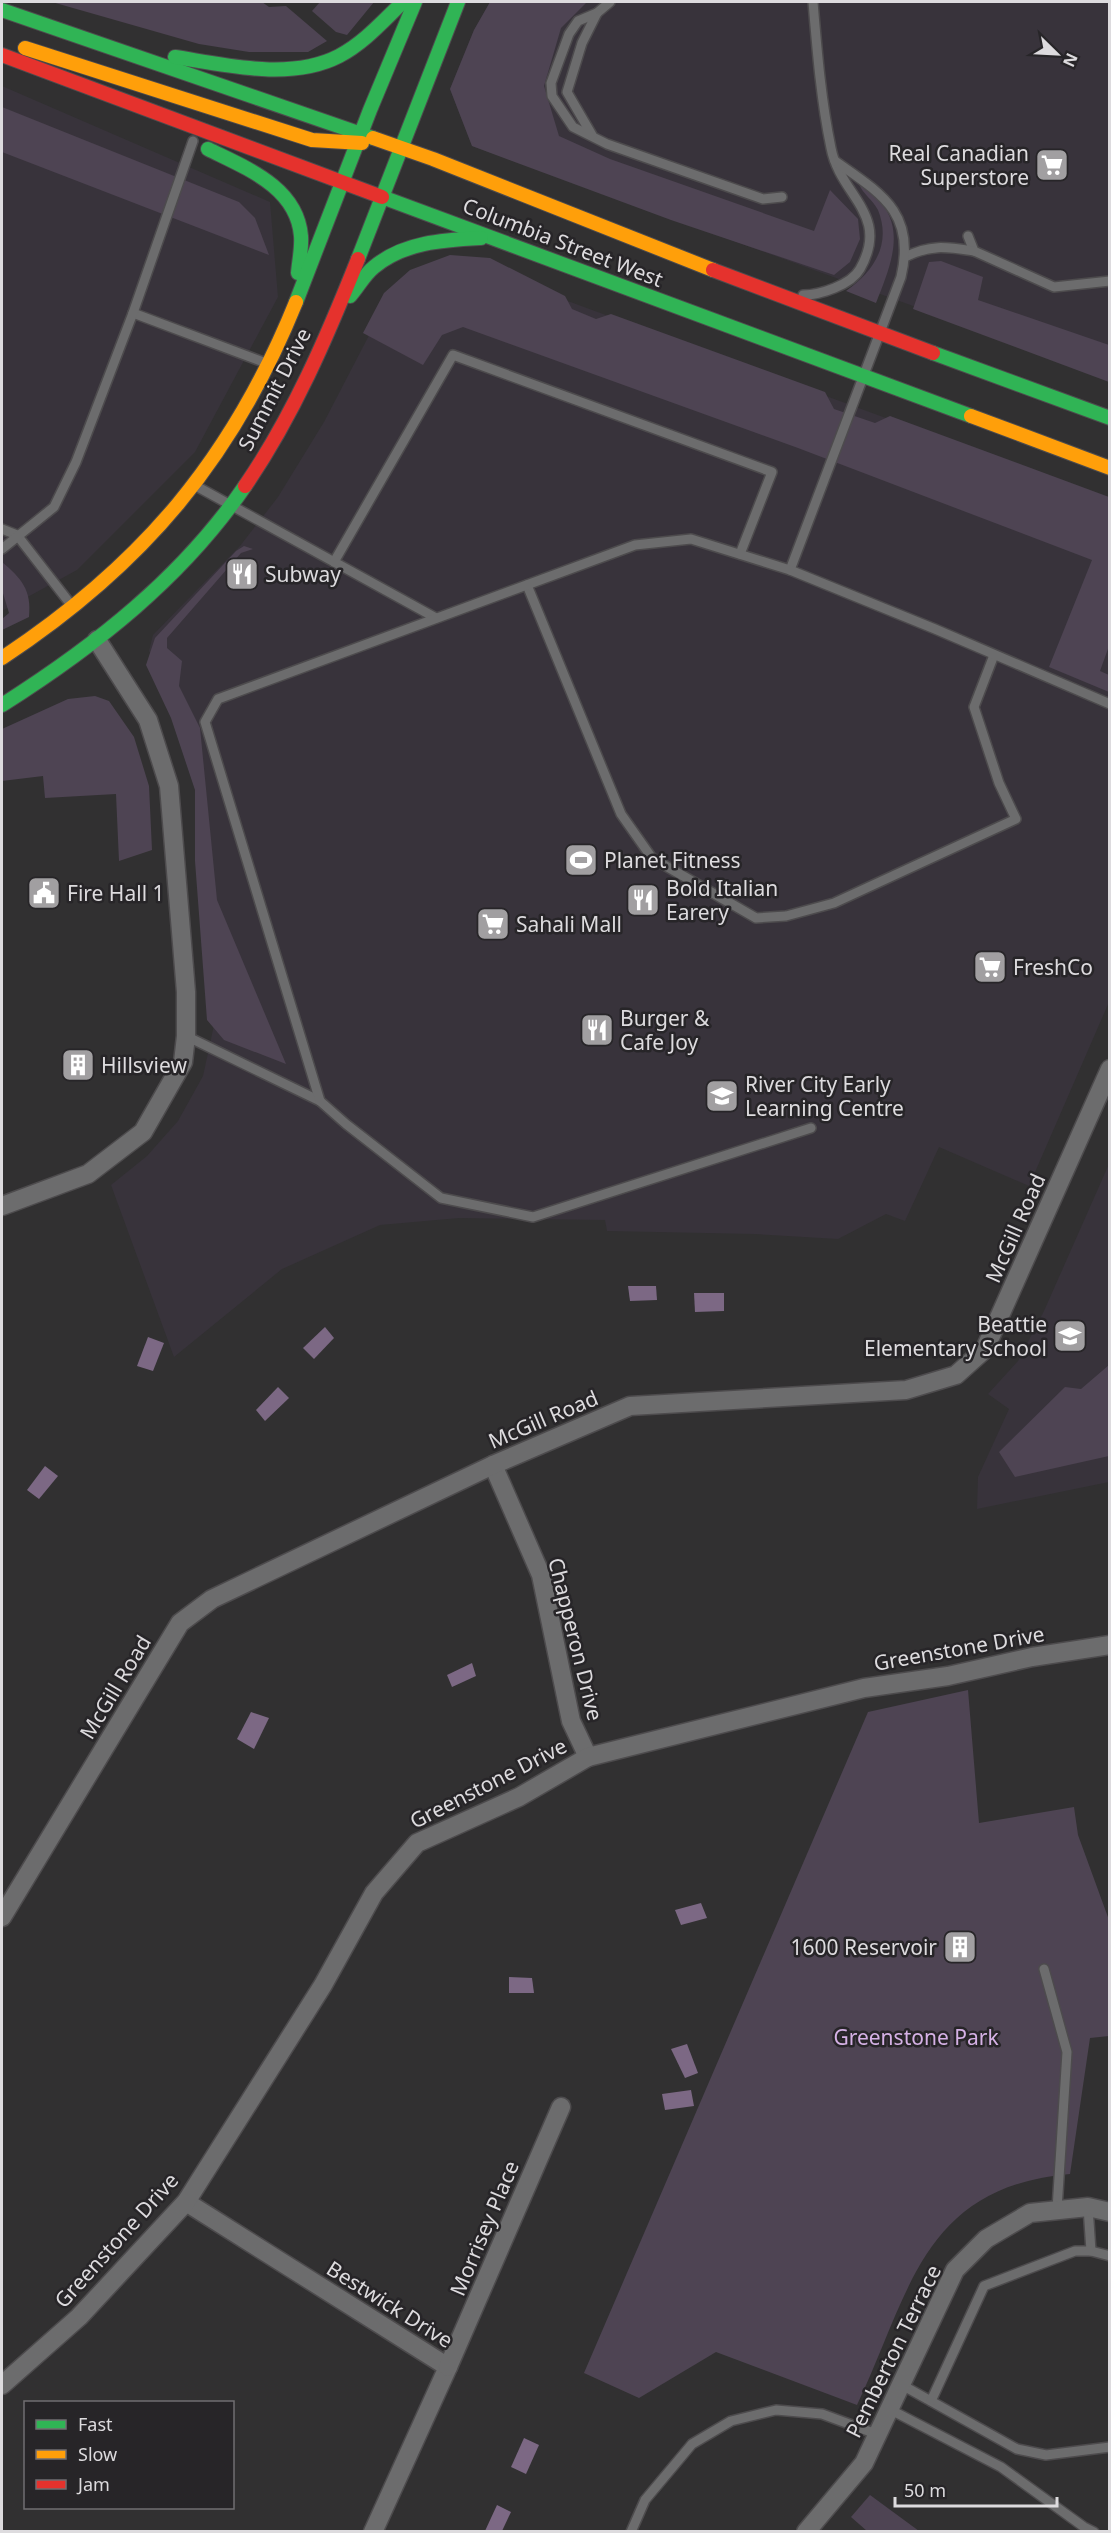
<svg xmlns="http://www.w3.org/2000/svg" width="1111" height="2533" viewBox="0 0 1111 2533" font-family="'Noto Sans',sans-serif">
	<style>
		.built { fill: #38333b }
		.green { fill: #4e4453 }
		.water { fill: #7c6884 }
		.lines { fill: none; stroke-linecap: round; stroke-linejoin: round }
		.lane-casing { stroke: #4d4b4d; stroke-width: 12 }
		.street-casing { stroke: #4d4b4d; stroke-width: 21 }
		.fast-casing { stroke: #4d4b4d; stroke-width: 16 }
		.slow-casing { stroke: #4d4b4d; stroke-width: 16 }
		.jam-casing { stroke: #4d4b4d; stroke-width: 16 }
		.lane { stroke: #6c6c6d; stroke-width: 9 }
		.street { stroke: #6c6c6d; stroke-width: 18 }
		.fast { stroke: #30b455; stroke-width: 14 }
		.slow { stroke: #ff9f0a; stroke-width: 14 }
		.jam { stroke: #e5322d; stroke-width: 14 }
		.labels { text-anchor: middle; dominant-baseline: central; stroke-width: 5; stroke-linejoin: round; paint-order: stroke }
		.poi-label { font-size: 21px; fill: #dddbde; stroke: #272528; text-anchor: start }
		.street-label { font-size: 21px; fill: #dddbde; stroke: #272528 }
		.park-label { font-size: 21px; fill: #d5b1e5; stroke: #272528 }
	</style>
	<rect width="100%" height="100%" fill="#313031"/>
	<!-- built -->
	<g class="built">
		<polygon points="490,2 1109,2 1109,377 472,146 450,89 474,30"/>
		<polygon points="2,86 270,202 278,297 195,452 77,570 2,611"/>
		<polygon points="391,293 546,293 1109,500 1109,1002 1029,1186 939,1147 905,1221 886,1214 838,1239 754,1234 607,1231 605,1220 459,1218 380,1225 282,1269 174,1357 111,1185 147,1156 178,1121 203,1076 217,1011 203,812 168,683 149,651 153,635 240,546 278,497 324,422"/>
		<polygon points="1109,1164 1109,1482 977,1509 978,1477 1009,1409 988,1394 1018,1361 1044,1311"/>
	</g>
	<!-- green -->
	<g class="green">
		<polygon points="52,2 262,2 269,7 286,6 327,41 308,52 249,52 199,44"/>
		<polygon points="320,2 374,2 347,35 336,32 312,11"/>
		<polygon points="490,2 587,2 561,28 544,86 559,136 610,159 814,231 830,190 858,219 860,239 850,262 834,275 671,220 472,146 450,89 474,30"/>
		<polygon points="2,107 239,202 255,218 269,255 2,152"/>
		<path d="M 859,184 C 864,186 869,191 874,195 C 908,226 891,265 876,303 L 846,291 C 873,272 892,245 878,210 C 873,200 862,193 859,184 Z"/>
		<polygon points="450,255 490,258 565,296 572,309 596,319 611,314 825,392 834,409 875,423 890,416 1109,497 1109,646 1100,671 1109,675 1109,692 1049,667 1092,560 798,448 463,327 442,335 423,365 363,333 384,293 410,270"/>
		<polygon points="941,261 983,277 978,300 1109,345 1109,382 913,309 929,262"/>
		<polygon points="244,546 253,549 241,553 167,638 167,648 182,661 179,686 200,728 217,900 286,1064 224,1040 207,1020 195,861 195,790 171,718 146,665 155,638 236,551"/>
		<path d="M 2,562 C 21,578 32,590 29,617 L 2,630 L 2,619 L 9,613 L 2,590 Z"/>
		<polygon points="95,696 109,701 134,737 149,786 152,850 119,861 116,794 45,798 43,776 2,781 2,729 68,699"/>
		<polygon points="1109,1365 1109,1456 1015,1477 999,1452 1065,1387 1081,1389"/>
		<path d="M 968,1690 L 979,1823 L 1074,1807 L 1078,1835 L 1109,1920 L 1109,2036 L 1090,2038 L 1070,2174 C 922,2187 910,2293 857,2405 L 716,2352 L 639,2398 L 584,2373 L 868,1712 Z"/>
		<polygon points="870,2495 919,2531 867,2531 851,2517"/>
	</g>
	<!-- water -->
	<g class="water">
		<polygon points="628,1286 656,1286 657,1300 630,1301"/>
		<polygon points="694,1293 724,1293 724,1311 695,1312"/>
		<polygon points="325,1327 334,1338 314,1359 303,1348"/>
		<polygon points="148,1337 164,1343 153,1371 137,1366"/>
		<polygon points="278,1387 289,1398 265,1421 256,1410"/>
		<polygon points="45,1466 58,1476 39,1499 27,1490"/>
		<polygon points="472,1663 476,1676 452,1687 447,1675"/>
		<polygon points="251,1712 269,1718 254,1749 237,1739"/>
		<polygon points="701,1903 707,1918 681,1925 675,1910"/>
		<polygon points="509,1977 532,1978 534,1993 509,1993"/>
		<polygon points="687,2044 698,2073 685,2078 671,2049"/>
		<polygon points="691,2090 694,2106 665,2110 662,2094"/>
		<polygon points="524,2438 539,2445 526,2474 511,2467"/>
		<polygon points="497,2505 511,2512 502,2531 485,2531"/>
	</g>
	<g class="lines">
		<defs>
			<g id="lane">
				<polyline points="610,2 597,13 578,21 569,34 551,83 552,96 573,127 607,144 763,199 782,197"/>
				<polyline points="592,135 567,92 582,43 597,13"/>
				<polyline points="968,236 974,251 1054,287 1110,281"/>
				<path d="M 905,257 C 931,244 947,247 974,251"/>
				<path d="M 803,295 C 820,295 851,285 860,269 C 891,214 840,196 831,148 C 821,100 817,50 813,2"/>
				<polyline points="133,313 266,363"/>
				<polyline points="196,486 436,618"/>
				<polyline points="2,529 17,535 72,606"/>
				<polyline points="2,549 54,507 76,462 133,313 193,141"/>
				<polyline points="334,562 453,355 772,472 740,554"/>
				<path d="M 790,570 L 901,277 C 916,213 882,194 835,161"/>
				<polyline points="527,585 621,814 652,858 756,918 786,916 834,903 1016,819 999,783 974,707 994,655"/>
				<polyline points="186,1036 320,1101"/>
				<polyline points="811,1128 533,1217 441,1198 346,1124 320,1101 205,722 218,699 635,545 691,539 790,570 935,629 1110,704"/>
				<polyline points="1044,1969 1067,2052 1057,2209"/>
				<polyline points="1088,2207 1091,2251"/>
				<polyline points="902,2385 1017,2449 1046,2455 1110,2447"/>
				<polyline points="931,2401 984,2286 1075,2251 1091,2251 1110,2256"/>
				<polyline points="891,2410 1001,2467 1084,2527 1094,2532"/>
				<polyline points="631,2532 645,2500 692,2444 731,2421 776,2410 822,2414 879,2435"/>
			</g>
			<g id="street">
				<polyline points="2,1206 88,1174 143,1132 183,1062 186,1036 186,992 169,786 148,720 97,640"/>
				<polyline points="493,1465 541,1575 571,1721 588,1757"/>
				<polyline points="2,1917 180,1623 212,1599 493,1465 630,1406 906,1390 956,1375 985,1349 1110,1069"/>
				<polyline points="186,2202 448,2367 373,2532"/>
				<polyline points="448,2367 561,2107"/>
				<polyline points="2,2385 79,2317 186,2202 323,1985 374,1893 417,1843 519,1797 588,1757 864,1688 948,1676 1032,1657 1110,1645"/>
				<polyline points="806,2532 864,2463 955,2270 986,2239 1030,2213 1088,2207 1110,2212"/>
			</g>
			<g id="fast">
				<polyline points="2,10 373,138"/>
				<path d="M 175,57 C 226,65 291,81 339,56 C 364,43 383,21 403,2"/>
				<path d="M 208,149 C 246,168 297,187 301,236 C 302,248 299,261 298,273"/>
				<polyline points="382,197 971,416"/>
				<polyline points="358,259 458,2"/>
				<path d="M 350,296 C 358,287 364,275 374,267 C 404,242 444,240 481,238"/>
				<polyline points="296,302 370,110 415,2"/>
				<polyline points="933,353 1110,418"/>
				<path d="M 2,705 C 95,646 182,578 245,486"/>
			</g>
			<g id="slow">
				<polyline points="25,48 312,140 362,143"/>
				<polyline points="373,138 433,159 713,270"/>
				<polyline points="971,416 1110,468"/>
				<path d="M 2,658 C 143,565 233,458 296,302"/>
			</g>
			<g id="jam">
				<polyline points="2,55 382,197"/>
				<polyline points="713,270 933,353"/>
				<path d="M 245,486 C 293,416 327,337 358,259"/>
			</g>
		</defs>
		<!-- lane casing -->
		<use href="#lane" class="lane-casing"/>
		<!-- street casing -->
		<use href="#street" class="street-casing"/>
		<!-- fast casing -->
		<use href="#fast" class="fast-casing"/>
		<!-- slow casing -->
		<use href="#slow" class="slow-casing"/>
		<!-- jam casing -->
		<use href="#jam" class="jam-casing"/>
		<!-- lane -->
		<use href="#lane" class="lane"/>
		<!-- street -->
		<use href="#street" class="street"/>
		<!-- fast -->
		<use href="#fast" class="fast"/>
		<!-- slow -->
		<use href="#slow" class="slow"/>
		<!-- jam -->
		<use href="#jam" class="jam"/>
	</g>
	<!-- icons -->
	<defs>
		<symbol id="supermarket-square" viewBox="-11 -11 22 22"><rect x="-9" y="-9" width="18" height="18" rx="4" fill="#a19fa1" stroke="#272528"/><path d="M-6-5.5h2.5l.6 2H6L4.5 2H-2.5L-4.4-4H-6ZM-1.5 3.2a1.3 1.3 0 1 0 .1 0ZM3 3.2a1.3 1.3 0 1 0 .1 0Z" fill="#fff"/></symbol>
		<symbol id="restaurant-square" viewBox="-11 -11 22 22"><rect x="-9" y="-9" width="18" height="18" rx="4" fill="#a19fa1" stroke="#272528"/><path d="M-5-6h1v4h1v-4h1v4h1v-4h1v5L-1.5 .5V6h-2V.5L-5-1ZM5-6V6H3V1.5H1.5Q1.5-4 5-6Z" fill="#fff"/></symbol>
		<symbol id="stadium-square" viewBox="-11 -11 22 22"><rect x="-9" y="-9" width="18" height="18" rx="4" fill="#a19fa1" stroke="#272528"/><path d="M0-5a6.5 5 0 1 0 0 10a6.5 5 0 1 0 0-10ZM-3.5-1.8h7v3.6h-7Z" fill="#fff"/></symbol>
		<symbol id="civic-square" viewBox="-11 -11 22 22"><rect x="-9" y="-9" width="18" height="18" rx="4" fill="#a19fa1" stroke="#272528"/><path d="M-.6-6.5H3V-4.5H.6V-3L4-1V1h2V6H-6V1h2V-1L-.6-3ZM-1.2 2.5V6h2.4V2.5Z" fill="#fff"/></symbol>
		<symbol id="building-square" viewBox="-11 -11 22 22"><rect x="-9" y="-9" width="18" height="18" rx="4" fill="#a19fa1" stroke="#272528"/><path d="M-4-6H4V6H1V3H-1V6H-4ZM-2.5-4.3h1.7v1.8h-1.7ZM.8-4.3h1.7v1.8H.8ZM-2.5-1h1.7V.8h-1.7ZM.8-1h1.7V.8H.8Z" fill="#fff"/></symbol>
		<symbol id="school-square" viewBox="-11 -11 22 22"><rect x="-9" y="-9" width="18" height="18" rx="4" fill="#a19fa1" stroke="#272528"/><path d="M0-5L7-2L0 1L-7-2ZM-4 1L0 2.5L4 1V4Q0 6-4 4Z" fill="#fff"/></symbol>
	</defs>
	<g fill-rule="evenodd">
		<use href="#supermarket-square" x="1033" y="146" width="38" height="38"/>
		<use href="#restaurant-square" x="223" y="555" width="38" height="38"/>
		<use href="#stadium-square" x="562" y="841" width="38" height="38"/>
		<use href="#civic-square" x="25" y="874" width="38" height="38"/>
		<use href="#restaurant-square" x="624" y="881" width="38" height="38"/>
		<use href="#supermarket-square" x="474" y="905" width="38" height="38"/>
		<use href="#supermarket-square" x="971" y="948" width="38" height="38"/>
		<use href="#restaurant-square" x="578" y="1011" width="38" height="38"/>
		<use href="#building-square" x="59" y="1046" width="38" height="38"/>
		<use href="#school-square" x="703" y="1077" width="38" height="38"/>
		<use href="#school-square" x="1051" y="1317" width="38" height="38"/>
		<use href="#building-square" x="941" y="1928" width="38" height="38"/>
	</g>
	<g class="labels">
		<!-- poi labels -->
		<g class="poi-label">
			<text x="1029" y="153" text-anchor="end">Real Canadian<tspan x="1029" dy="24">Superstore</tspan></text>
			<text x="265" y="574">Subway</text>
			<text x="604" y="860">Planet Fitness</text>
			<text x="666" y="888">Bold Italian<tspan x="666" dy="24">Earery</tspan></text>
			<text x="67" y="893">Fire Hall 1</text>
			<text x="516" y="924">Sahali Mall</text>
			<text x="1013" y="967">FreshCo</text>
			<text x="620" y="1018">Burger &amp;<tspan x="620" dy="24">Cafe Joy</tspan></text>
			<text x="101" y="1065">Hillsview</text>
			<text x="745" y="1084">River City Early<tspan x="745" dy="24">Learning Centre</tspan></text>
			<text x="1047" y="1324" text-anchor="end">Beattie<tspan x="1047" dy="24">Elementary School</tspan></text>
			<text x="937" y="1947" text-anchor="end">1600 Reservoir</text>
		</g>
		<!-- street labels -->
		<g class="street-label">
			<text transform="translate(563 242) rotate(21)">Columbia Street West</text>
			<text transform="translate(274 389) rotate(-63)">Summit Drive</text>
			<text transform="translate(1015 1228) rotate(-66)">McGill Road</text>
			<text transform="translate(543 1419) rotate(-23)">McGill Road</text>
			<text transform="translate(576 1639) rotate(76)">Chapperon Drive</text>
			<text transform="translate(959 1648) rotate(-10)">Greenstone Drive</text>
			<text transform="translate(115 1687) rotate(-59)">McGill Road</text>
			<text transform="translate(488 1783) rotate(-27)">Greenstone Drive</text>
			<text transform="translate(484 2228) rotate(-67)">Morrisey Place</text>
			<text transform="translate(116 2240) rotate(-48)">Greenstone Drive</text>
			<text transform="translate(390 2304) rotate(32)">Bestwick Drive</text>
			<text transform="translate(893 2351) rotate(-64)">Pemberton Terrace</text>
		</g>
		<!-- park labels -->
		<g class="park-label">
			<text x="916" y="2037">Greenstone Park</text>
		</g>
	</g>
	<!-- border -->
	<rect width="1111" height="2533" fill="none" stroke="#dddbde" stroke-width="6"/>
	<!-- legend -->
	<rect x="24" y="2401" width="210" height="108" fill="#272528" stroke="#706e71" stroke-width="1.5"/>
	<rect x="36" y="2420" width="30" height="9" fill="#30b455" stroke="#706e71" stroke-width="1.5"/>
	<text x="78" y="2431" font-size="18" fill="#dddbde">Fast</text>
	<rect x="36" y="2450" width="30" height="9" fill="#ff9f0a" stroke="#706e71" stroke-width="1.5"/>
	<text x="78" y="2461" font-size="18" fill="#dddbde">Slow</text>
	<rect x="36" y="2480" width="30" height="9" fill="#e5322d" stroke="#706e71" stroke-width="1.5"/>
	<text x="78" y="2491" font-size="18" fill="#dddbde">Jam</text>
	<!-- north arrow -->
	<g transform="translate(1057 54) rotate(114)" stroke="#272528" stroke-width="4.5" paint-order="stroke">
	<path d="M0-4.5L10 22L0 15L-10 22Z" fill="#dddbde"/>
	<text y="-9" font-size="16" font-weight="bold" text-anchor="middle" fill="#dddbde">N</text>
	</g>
	<!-- scale -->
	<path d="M895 2497v9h162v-9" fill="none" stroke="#dddbde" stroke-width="3"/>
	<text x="904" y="2497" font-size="18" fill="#dddbde" stroke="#272528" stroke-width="4.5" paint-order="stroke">50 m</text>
</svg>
